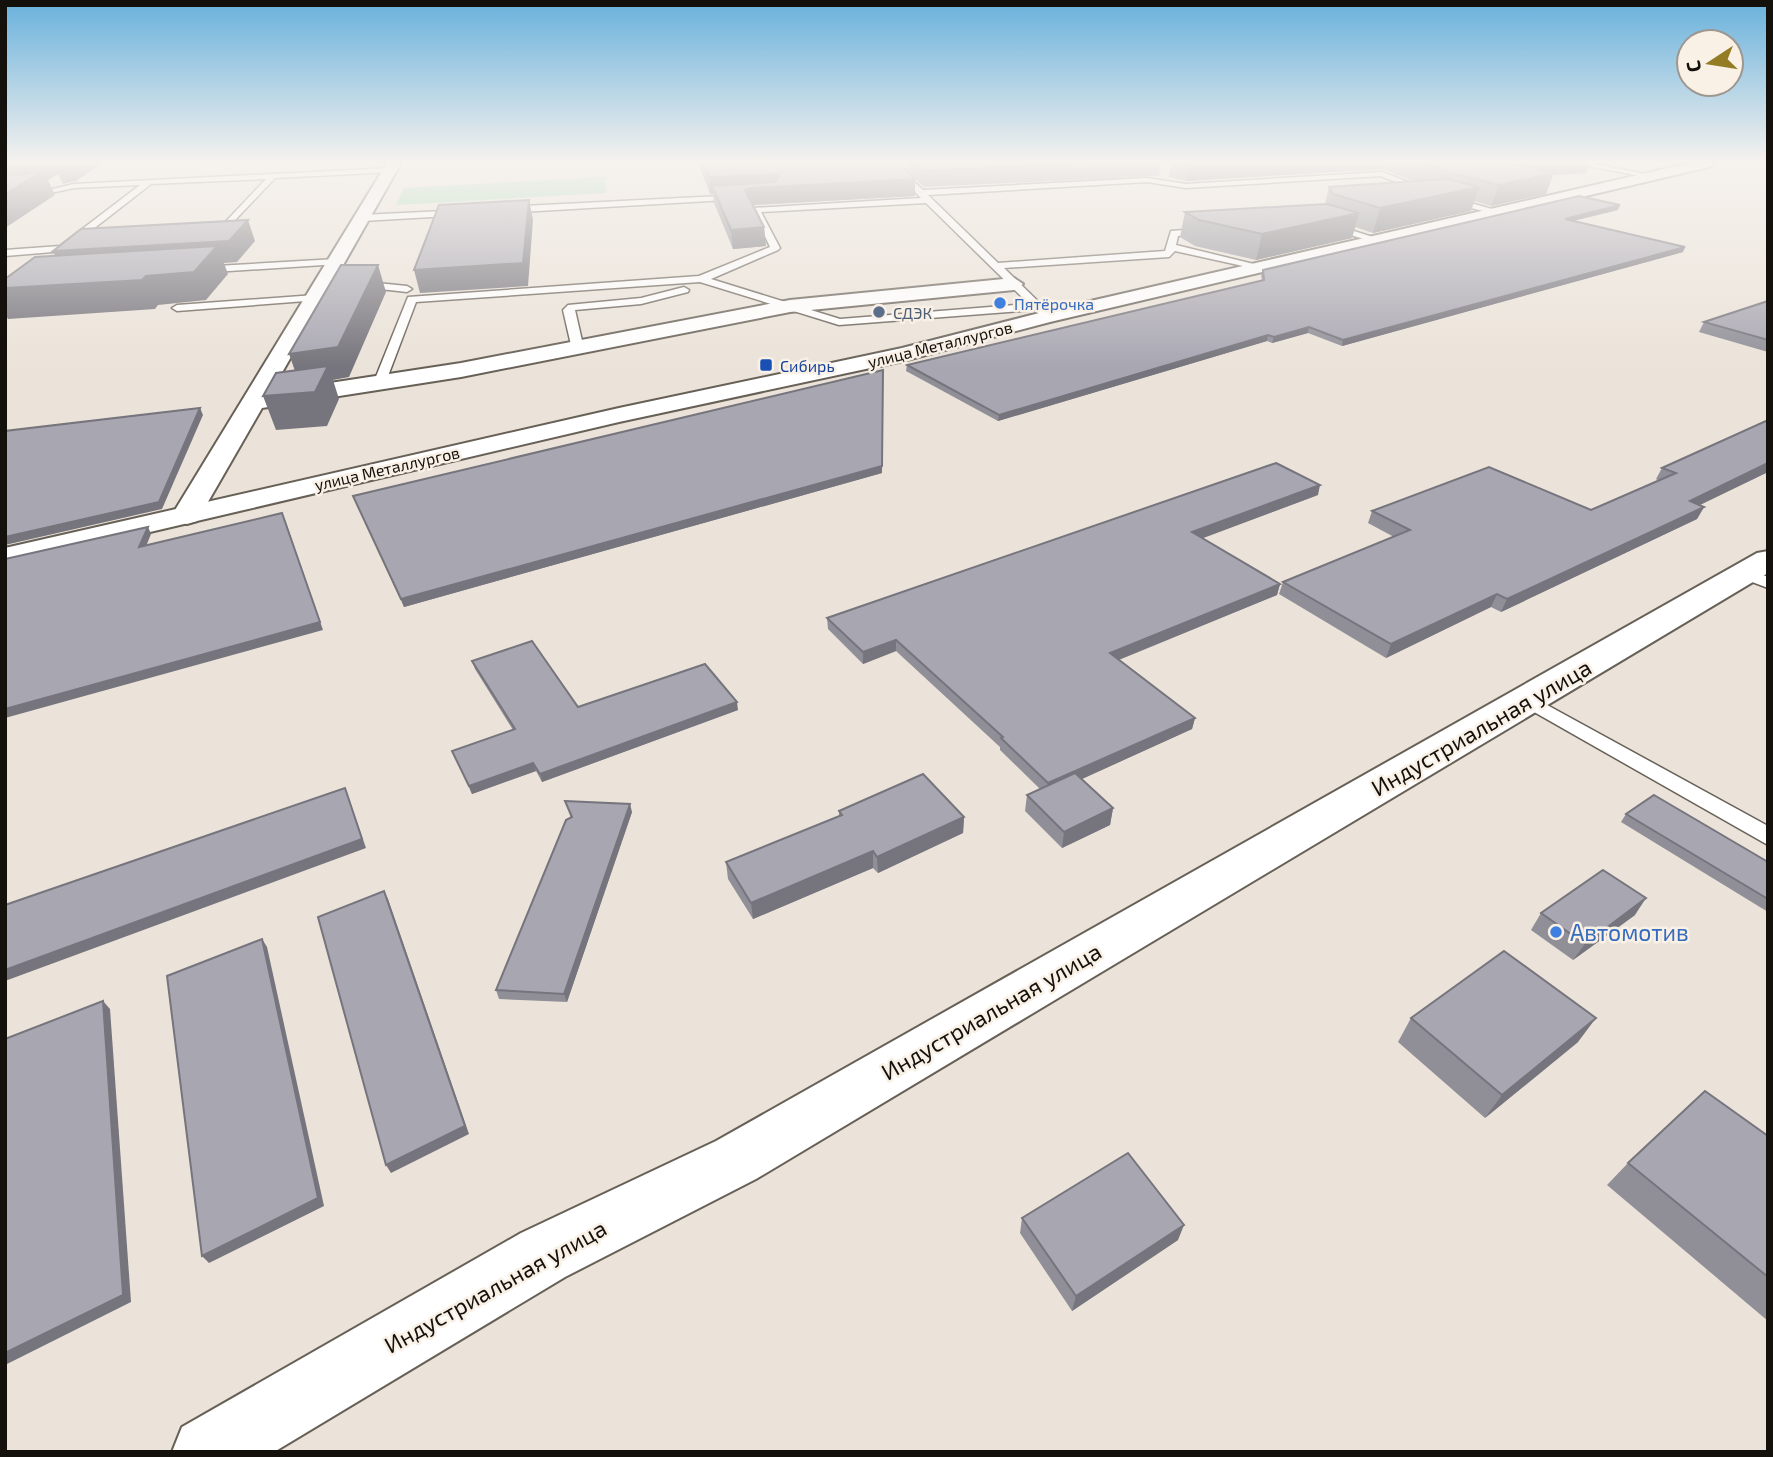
<svg xmlns="http://www.w3.org/2000/svg" width="1773" height="1457" viewBox="0 0 1773 1457" font-family="'Exo 2',sans-serif">
	<style>
		.green { fill: #98d8b2 }
		.lines { fill: none; stroke-linecap: round; stroke-linejoin: round }
		.service-casing { stroke: #676057; stroke-width: 3 }
		.minor-casing { stroke: #676057; stroke-width: 4 }
		.tertiary-casing { stroke: #676057; stroke-width: 4 }
		.service { fill: #fff; fill-rule: evenodd }
		.minor { fill: #fff; fill-rule: evenodd }
		.tertiary { fill: #fff; fill-rule: evenodd }
		.wall { fill: #908f98 }
		.shaded-wall { fill: #76747c }
		.building { fill: #a8a6b1; stroke: #76747c; stroke-width: 2 }
		.shop-dot { fill: #3f7fe0; stroke: #f9f0e6; stroke-width: 2.5 }
		.service-dot { fill: #5c6f8a; stroke: #f9f0e6; stroke-width: 2.5 }
		.transit-dot { fill: #1a4fb4; stroke: #f9f0e6; stroke-width: 2.5 }
		.labels { text-anchor: middle; dominant-baseline: central; stroke-width: 5; stroke-linejoin: round; paint-order: stroke }
		.far-shop-label { font-size: 16px; fill: #366cbe; stroke: #f9f0e6; text-anchor: start }
		.far-service-label { font-size: 16px; fill: #4e5e75; stroke: #f9f0e6; text-anchor: start }
		.far-street-label { font-size: 16px; fill: #14110d; stroke: #f9f0e6 }
		.far-transit-label { font-size: 16px; fill: #164399; stroke: #f9f0e6; text-anchor: start }
		.near-street-label { font-size: 23px; fill: #14110d; stroke: #f9f0e6 }
		.near-shop-label { font-size: 23px; fill: #366cbe; stroke: #f9f0e6; text-anchor: start }
	</style>
	<rect width="100%" height="100%" fill="#ebe3d9"/>
	<!-- green -->
	<polygon class="green" points="605,177 606,193 396,205 404,188"/>
	<g class="lines">
		<defs>
			<g id="service">
				<path d="M 886,163 L 894,163 L 923,190 L 1147,178 L 1186,184 L 1382,172 L 1445,196 L 1503,212 L 1499,215 L 1439,200 L 1381,176 L 1186,188 L 1147,182 L 928,195 L 998,263 L 1165,251 L 1171,231 L 1210,228 L 1215,231 L 1213,233 L 1178,236 L 1176,245 L 1266,267 L 1261,270 L 1175,251 L 1169,257 L 1004,268 L 1048,311 L 1048,315 L 1040,315 L 1035,310 L 839,325 L 700,282 L 416,302 L 385,384 L 379,388 L 373,384 L 408,297 L 699,276 L 770,247 L 752,208 L 921,198 ZM 926,203 L 1029,304 L 840,319 L 711,279 L 778,250 L 780,248 L 761,212 Z"/>
				<polygon points="1572,163 1590,163 1655,176 1651,178"/>
				<polygon points="390,168 393,172 275,178 219,237 214,234 216,232 266,179 151,184 65,251 5,256 5,250 60,246 140,185 74,188 32,197 35,193 74,184"/>
				<polygon points="740,195 743,199 503,213 499,210 503,207"/>
				<polygon points="464,210 467,215 362,221 358,218 362,215"/>
				<polygon points="1323,223 1329,223 1382,240 1374,242 1323,227"/>
				<polygon points="336,259 339,260 339,264 198,273 193,270 198,267"/>
				<polygon points="357,281 407,286 412,289 407,292 353,286 352,284"/>
				<polygon points="684,287 689,290 688,292 641,304 575,310 583,345 577,349 571,345 563,310 568,305 641,298"/>
				<polygon points="315,295 319,296 319,300 177,311 172,308 177,305"/>
				<polygon points="1745,568 1768,577 1768,588 1739,577 1736,573 1739,569"/>
				<polygon points="1527,694 1768,826 1768,845 1520,704 1517,700 1520,696"/>
			</g>
			<polygon id="minor" points="387,163 401,163 271,392 461,363 790,300 1014,278 1023,284 1014,290 790,312 461,377 262,408 197,521 187,524 177,521 172,515"/>
			<g id="tertiary">
				<polygon points="1690,163 1716,163 1709,167 1050,322 903,361 619,422 5,566 5,548 619,408 902,348 1047,311"/>
				<polygon points="1768,551 1768,573 756,1179 565,1277 274,1452 172,1452 182,1427 521,1233 716,1141 1757,553"/>
			</g>
		</defs>
		<!-- service casing -->
		<use href="#service" class="service-casing"/>
		<!-- minor casing -->
		<use href="#minor" class="minor-casing"/>
		<!-- tertiary casing -->
		<use href="#tertiary" class="tertiary-casing"/>
		<!-- service -->
		<use href="#service" class="service"/>
		<!-- minor -->
		<use href="#minor" class="minor"/>
		<!-- tertiary -->
		<use href="#tertiary" class="tertiary"/>
	</g>
	<!-- wall -->
	<g class="wall">
		<polygon points="698,163 903,163 899,163 907,171 907,163 1161,163 1159,176 924,187 915,179 915,196 753,205 764,227 766,246 733,249 714,203 713,194 710,194"/>
		<polygon points="1171,163 1589,163 1586,173 1553,175 1546,194 1491,206 1474,201 1471,211 1373,233 1355,227 1352,238 1256,260 1195,246 1180,237 1185,212 1325,204 1329,187 1413,181 1382,169 1186,181 1169,177"/>
		<polygon points="1618,210 1574,221 1683,252 1342,346 1308,333 1272,343 1267,341 998,421 906,371 907,365 1262,281 1261,275 1263,270"/>
		<polygon points="1768,301 1768,352 1699,332 1704,322"/>
		<polygon points="1662,468 1768,472 1700,505 1704,507 1697,519 1501,612 1491,607 1386,658 1279,594 1283,582 1394,537 1368,523 1372,511 1591,510 1659,481 1656,479"/>
		<polygon points="882,473 404,607 353,496"/>
		<polygon points="1318,495 1202,538 1280,584 1277,595 1119,660 1195,718 1192,729 1081,779 1113,808 1110,825 1062,848 1025,811 1027,795 1040,789 1000,750 1000,747 896,651 863,664 828,629 827,618"/>
		<polygon points="472,661 578,707 738,710 542,782 536,771 472,794 452,751 513,730 475,669"/>
		<polygon points="565,801 632,812 567,1002 499,999 496,990 571,818"/>
		<polygon points="839,811 964,817 963,833 878,873 873,868 753,919 728,879 726,862 839,816"/>
		<polygon points="1626,814 1768,862 1768,912 1621,822"/>
		<polygon points="1541,913 1635,915 1573,960 1531,930"/>
		<polygon points="1411,1018 1578,1042 1485,1118 1398,1042"/>
		<polygon points="1768,1136 1768,1321 1607,1185 1628,1163"/>
		<polygon points="1022,1218 1178,1240 1072,1311 1020,1233"/>
	</g>
	<!-- shaded-wall -->
	<g class="shaded-wall">
		<polygon points="25,163 103,163 76,181 63,184 58,174 48,180 55,195 5,228 5,167"/>
		<polygon points="1189,163 1384,163 1382,169 1186,181"/>
		<polygon points="1488,163 1589,163 1586,173 1553,175 1546,194 1491,206 1499,185"/>
		<polygon points="777,174 778,186 915,179 915,196 752,205 712,186 713,194 710,194 709,177"/>
		<polygon points="1479,187 1471,211 1373,233 1380,208"/>
		<polygon points="529,200 533,220 528,286 420,293 414,270"/>
		<polygon points="1620,205 1618,210 1563,223 1565,219"/>
		<polygon points="1359,213 1352,238 1256,260 1262,234"/>
		<polygon points="248,220 255,241 237,262 224,263 228,274 206,300 158,305 155,309 8,319 5,314 5,288 146,276 63,273 53,251"/>
		<polygon points="764,227 766,246 733,249 731,230"/>
		<polygon points="1685,247 1683,252 1342,346 1343,340"/>
		<polygon points="378,265 386,292 349,377 333,380 339,399 327,426 276,430 263,396 300,385 289,354"/>
		<polygon points="1309,327 1308,333 1272,343 1274,337"/>
		<polygon points="1268,335 1267,341 998,421 999,415"/>
		<polygon points="883,370 882,473 404,607 401,599"/>
		<polygon points="200,408 203,415 162,509 5,545 5,537"/>
		<polygon points="1768,463 1768,472 1683,513 1690,501"/>
		<polygon points="1320,485 1318,495 1190,543 1192,532"/>
		<polygon points="1704,507 1697,519 1501,612 1507,599"/>
		<polygon points="285,520 323,630 5,718 5,709"/>
		<polygon points="148,527 151,534 143,554 139,547"/>
		<polygon points="1280,584 1277,595 1108,664 1110,653"/>
		<polygon points="1497,594 1491,607 1386,658 1391,644"/>
		<polygon points="896,640 896,651 863,664 863,652"/>
		<polygon points="737,702 738,710 542,782 540,774"/>
		<polygon points="1195,718 1192,729 1047,795 1048,783"/>
		<polygon points="533,763 536,771 472,794 469,786"/>
		<polygon points="345,788 366,848 5,981 5,970"/>
		<polygon points="630,804 632,812 567,1002 564,994"/>
		<polygon points="1113,808 1110,825 1062,848 1064,832"/>
		<polygon points="964,817 963,833 878,873 877,857"/>
		<polygon points="873,851 873,868 753,919 751,903"/>
		<polygon points="384,891 388,899 469,1134 391,1173 386,1165"/>
		<polygon points="1646,898 1635,915 1573,960 1585,944"/>
		<polygon points="262,939 267,947 324,1206 209,1263 202,1256"/>
		<polygon points="103,1001 110,1009 131,1302 5,1365 5,1353"/>
		<polygon points="1596,1018 1578,1042 1485,1118 1502,1095"/>
		<polygon points="1184,1225 1178,1240 1072,1311 1076,1296"/>
	</g>
	<!-- building -->
	<g class="building">
		<polygon points="5,163 25,163 21,166 5,167"/>
		<polygon points="703,163 899,163 915,179 751,188 745,190 764,227 731,230 712,186 774,182 780,176 777,174 709,177"/>
		<polygon points="916,163 1088,163 924,171"/>
		<polygon points="1425,163 1509,163 1553,173 1499,185 1452,173"/>
		<polygon points="44,170 5,194 5,175 23,175"/>
		<polygon points="1447,179 1479,187 1380,208 1333,194 1329,187"/>
		<polygon points="1579,196 1620,205 1565,219 1685,247 1343,340 1309,327 1274,337 1268,335 999,415 907,365 1264,280 1263,270"/>
		<polygon points="529,200 523,263 414,270 439,205"/>
		<polygon points="1327,204 1359,213 1262,234 1199,220 1185,212"/>
		<polygon points="248,220 229,241 53,251 81,229"/>
		<polygon points="217,246 194,272 146,276 142,280 5,288 5,279 35,257"/>
		<polygon points="341,265 378,265 338,347 289,354"/>
		<polygon points="1768,301 1768,340 1704,322"/>
		<polygon points="328,366 315,392 263,396 276,373"/>
		<polygon points="883,370 882,466 401,599 353,496"/>
		<polygon points="200,408 159,502 5,537 5,431"/>
		<polygon points="1768,420 1768,463 1690,501 1704,507 1507,599 1497,594 1391,644 1283,582 1410,530 1372,511 1489,467 1591,510 1676,473 1662,468"/>
		<polygon points="1276,463 1320,485 1192,532 1280,584 1110,653 1195,718 1048,783 1001,738 1003,737 896,640 863,652 827,618"/>
		<polygon points="282,513 320,622 5,709 5,559 148,527 139,547"/>
		<polygon points="532,641 578,707 705,664 737,702 540,774 533,763 469,786 452,751 515,729 472,661"/>
		<polygon points="1075,773 1113,808 1064,832 1027,795"/>
		<polygon points="923,774 964,817 877,857 873,851 751,903 726,862 842,815 839,811"/>
		<polygon points="345,788 362,839 5,970 5,905"/>
		<polygon points="1654,795 1768,862 1768,899 1626,814"/>
		<polygon points="565,801 630,804 564,994 496,990 566,820 572,817"/>
		<polygon points="1603,870 1646,898 1585,944 1541,913"/>
		<polygon points="384,891 465,1126 386,1165 318,917"/>
		<polygon points="262,939 318,1198 202,1256 167,976"/>
		<polygon points="1504,951 1596,1018 1502,1095 1411,1018"/>
		<polygon points="103,1001 123,1295 5,1353 5,1039"/>
		<polygon points="1705,1091 1768,1136 1768,1277 1628,1163"/>
		<polygon points="1128,1153 1184,1225 1076,1296 1022,1218"/>
	</g>
	<!-- sky -->
	<linearGradient id="sky" x2="0" y2="1"><stop stop-color="#68b1dc"/><stop offset="0.44" stop-color="#f6f2ee"/><stop offset="1" stop-color="#f6f2ee" stop-opacity="0"/></linearGradient>
	<rect width="1773" height="367" fill="url(#sky)"/>
	<!-- markers -->
	<g class="shop-dot">
		<circle cx="1000" cy="303" r="7"/>
		<circle cx="1556" cy="932" r="7"/>
	</g>
	<circle class="service-dot" cx="879" cy="312" r="7"/>
	<rect class="transit-dot" x="759" y="358" width="14" height="14" rx="3.5"/>
	<g class="labels">
		<!-- far-shop labels -->
		<g class="far-shop-label">
			<text x="1014" y="303">Пятёрочка</text>
		</g>
		<!-- far-service labels -->
		<g class="far-service-label">
			<text x="893" y="312">СДЭК</text>
		</g>
		<!-- far-street labels -->
		<g class="far-street-label">
			<text transform="translate(940 344) rotate(-14)">улица Металлургов</text>
			<text transform="translate(387 468) rotate(-13)">улица Металлургов</text>
		</g>
		<!-- far-transit labels -->
		<g class="far-transit-label">
			<text x="780" y="365">Сибирь</text>
		</g>
		<!-- near-street labels -->
		<g class="near-street-label">
			<text transform="translate(1481 727) rotate(-30)">Индустриальная улица</text>
			<text transform="translate(991 1011) rotate(-30)">Индустриальная улица</text>
			<text transform="translate(495 1286) rotate(-29)">Индустриальная улица</text>
		</g>
		<!-- near-shop labels -->
		<g class="near-shop-label">
			<text x="1570" y="932">Автомотив</text>
		</g>
	</g>
	<!-- border -->
	<rect width="1773" height="1457" fill="none" stroke="#14110d" stroke-width="14"/>
	<!-- north arrow -->
	<g transform="translate(1710 63) rotate(258)"><circle r="33" fill="#f9f0e6" stroke="#9d978f" stroke-width="2"/>
	<path d="M0-5L12 26L0 18L-12 26Z" fill="#937c23"/>
	<text y="-10" font-size="19" font-weight="bold" text-anchor="middle" fill="#14110d">С</text>
	</g>
</svg>
